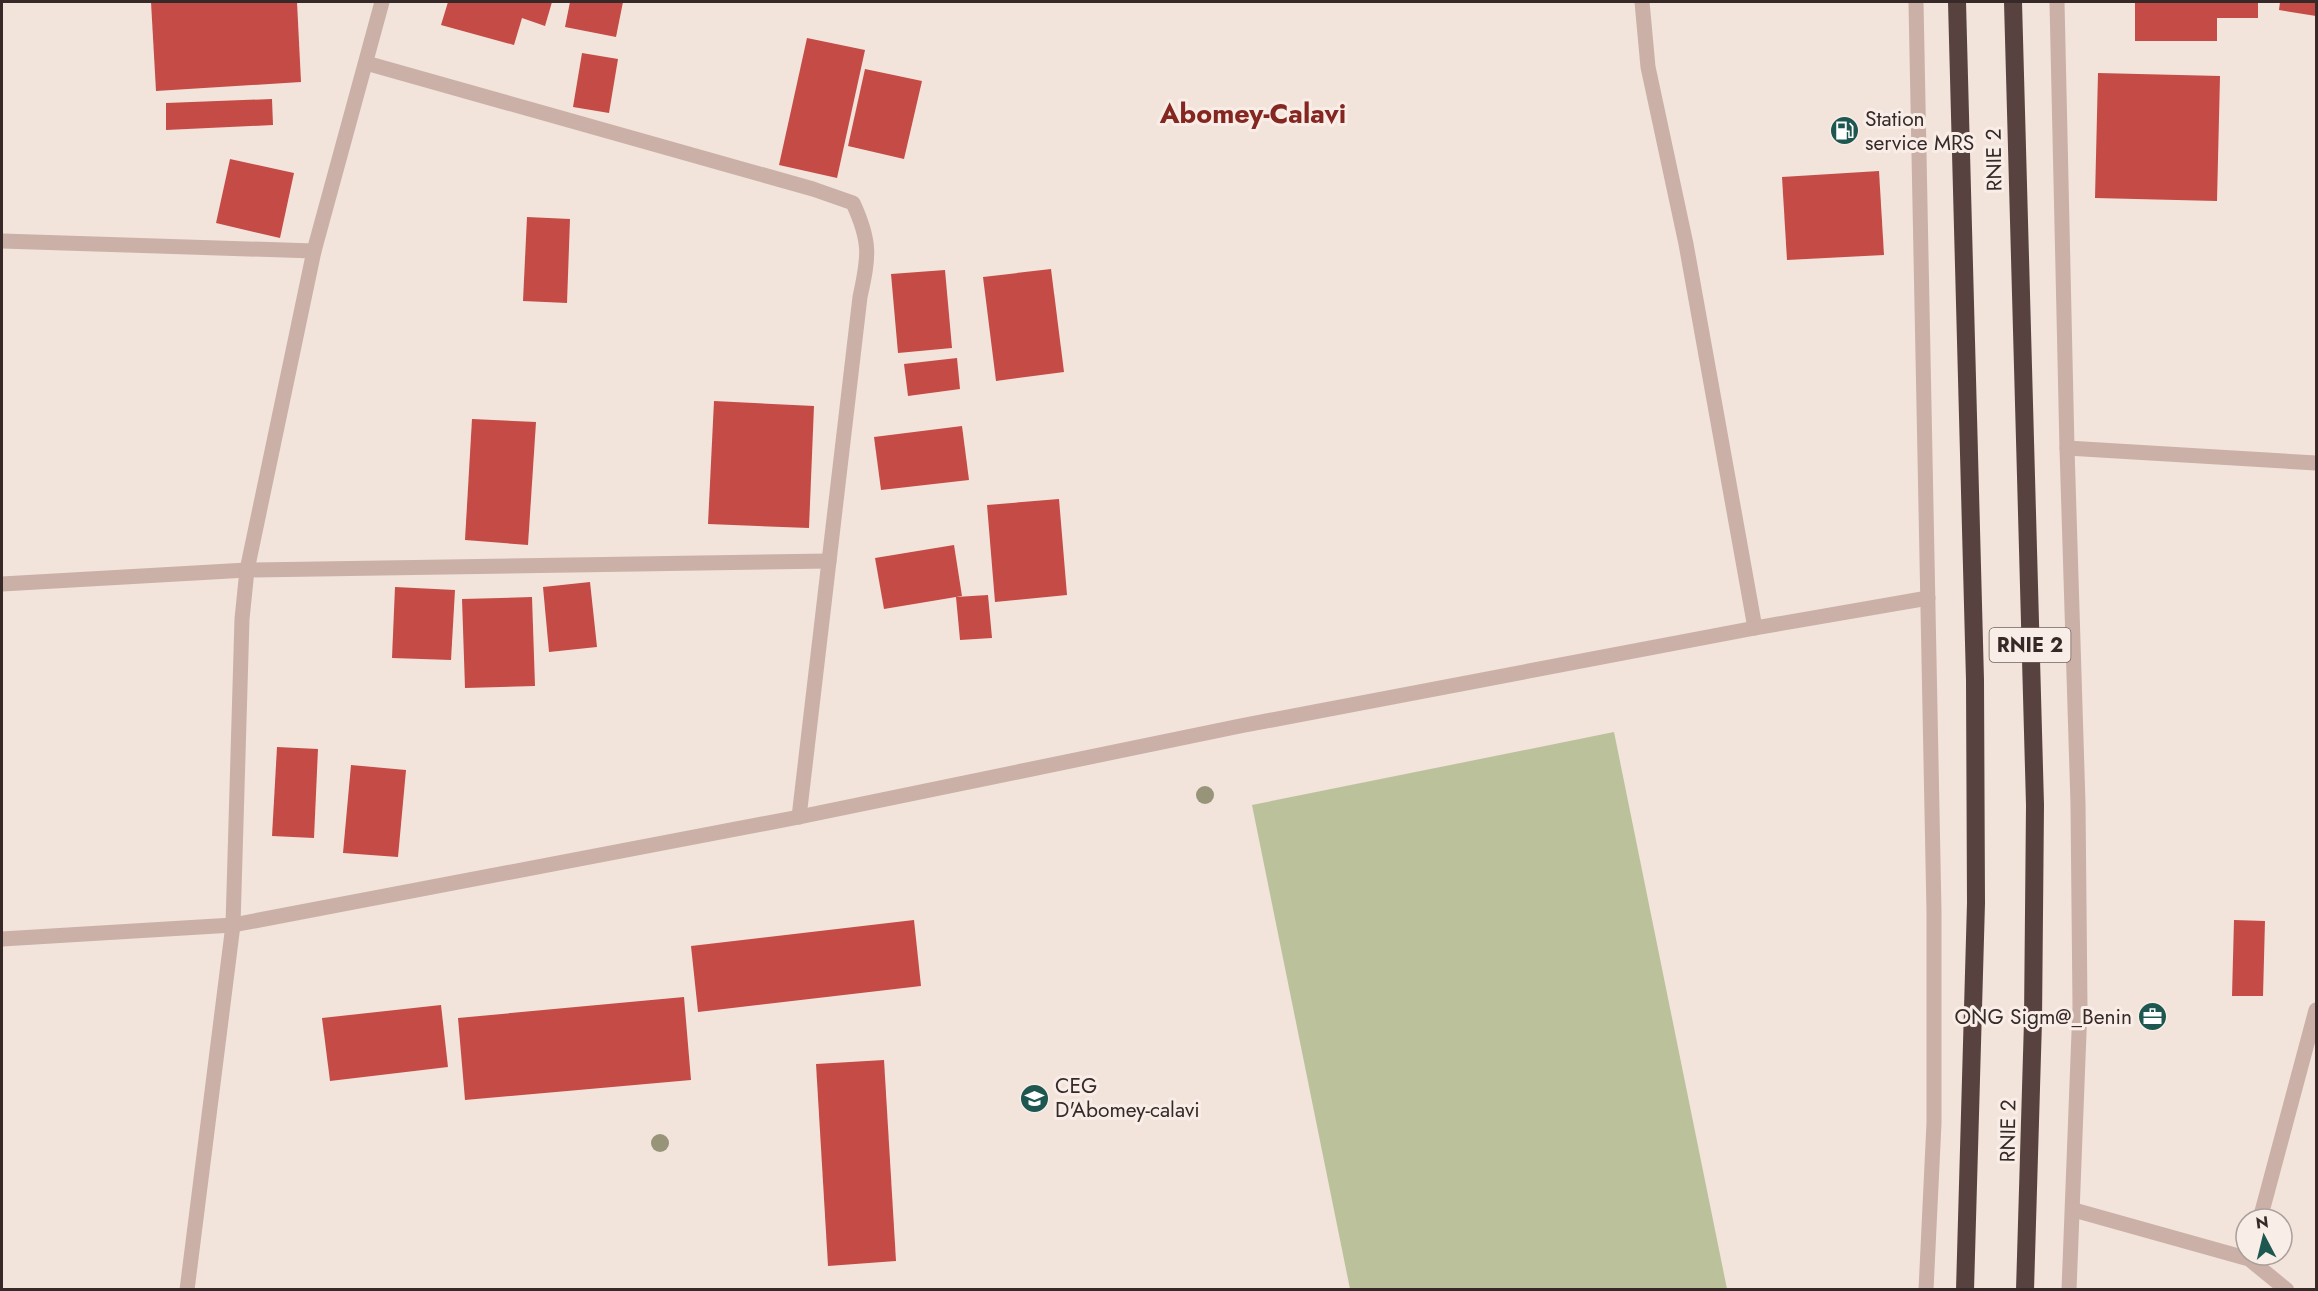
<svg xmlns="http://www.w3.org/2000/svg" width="2318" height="1291" viewBox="0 0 2318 1291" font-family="Jost,sans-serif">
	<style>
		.garden { fill: #bbc19b }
		.building { fill: #c54c46 }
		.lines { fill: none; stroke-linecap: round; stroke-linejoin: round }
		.street { stroke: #cab0a7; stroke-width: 15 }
		.highway { stroke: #57423f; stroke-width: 18 }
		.tree { fill: #97947a }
		.labels { text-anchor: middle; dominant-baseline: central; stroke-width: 6; stroke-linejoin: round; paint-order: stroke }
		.shield { fill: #f9eee7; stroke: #706461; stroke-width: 1.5 }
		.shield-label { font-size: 20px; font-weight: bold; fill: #362928 }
		.poi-label { font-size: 21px; fill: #362928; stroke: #f9eee7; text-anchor: start }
		.street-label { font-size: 21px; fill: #362928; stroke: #f9eee7 }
		.district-label { font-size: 27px; font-weight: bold; fill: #852621; stroke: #f9eee7 }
	</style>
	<rect width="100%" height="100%" fill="#f2e3db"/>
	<!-- garden -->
	<polygon class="garden" points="1614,732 1727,1289 1350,1289 1252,805"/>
	<!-- building -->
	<g class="building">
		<polygon points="151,2 297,2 301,82 156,91"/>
		<polygon points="448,2 552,2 545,26 522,18 514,45 441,25"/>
		<polygon points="570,2 623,2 616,37 565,27"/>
		<polygon points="2135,2 2258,2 2258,18 2217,18 2217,41 2135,41"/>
		<polygon points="2280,2 2316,2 2316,16 2279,10"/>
		<polygon points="807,38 865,50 837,178 779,165"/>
		<polygon points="582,53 618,59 609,113 573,107"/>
		<polygon points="865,69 922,81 904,159 848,146"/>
		<polygon points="2098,73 2220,76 2217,201 2095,198"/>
		<polygon points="272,99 273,125 166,130 166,103"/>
		<polygon points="230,159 294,173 280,238 216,223"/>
		<polygon points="1879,171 1884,255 1787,260 1782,177"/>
		<polygon points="527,217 570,219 567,303 523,301"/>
		<polygon points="1051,269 1064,372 996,381 983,277"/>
		<polygon points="945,270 952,348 898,353 891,274"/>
		<polygon points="957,358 960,389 908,396 904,364"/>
		<polygon points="714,401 814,406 809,528 708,524"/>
		<polygon points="472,419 536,422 528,545 465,540"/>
		<polygon points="962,426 969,480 881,490 874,437"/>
		<polygon points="1059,499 1067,595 995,602 987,505"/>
		<polygon points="954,545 962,596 884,609 875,558"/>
		<polygon points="590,582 597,647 549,652 543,587"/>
		<polygon points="395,587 455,590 451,660 392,658"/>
		<polygon points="988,595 992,638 960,640 956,597"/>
		<polygon points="532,597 535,686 465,688 462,599"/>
		<polygon points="277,747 318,749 314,838 272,836"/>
		<polygon points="351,765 406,770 398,857 343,853"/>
		<polygon points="914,920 921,986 698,1012 691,946"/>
		<polygon points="2234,920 2265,921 2263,996 2232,996"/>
		<polygon points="684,997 691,1080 465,1100 458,1018"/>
		<polygon points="441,1005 448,1067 330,1081 322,1018"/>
		<polygon points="884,1060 896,1261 828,1266 816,1064"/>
	</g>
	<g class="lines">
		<!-- street -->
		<g class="street">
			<polyline points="1642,2 1648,67 1686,244 1755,628"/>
			<polyline points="1916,2 1934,912 1934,1123 1926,1290"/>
			<polyline points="2057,2 2067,448 2078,804 2080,1007 2069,1290"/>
			<path d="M 366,63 L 813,189 L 853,203 C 871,242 869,256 860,297 L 799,817"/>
			<polyline points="2,241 314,251"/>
			<polyline points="2067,448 2316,463"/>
			<polyline points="2,584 247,570 829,561"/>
			<polyline points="2,939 233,925 799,817 1240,726 1755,628 1928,598"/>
			<polyline points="2074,1210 2249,1259 2287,1290"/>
			<polyline points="2260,1219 2316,1010"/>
			<polyline points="187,1290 233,925 242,619 247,570 314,251 382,2"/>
		</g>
		<!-- highway -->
		<g class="highway">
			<polyline points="1957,2 1975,680 1976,903 1965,1290"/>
			<polyline points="2013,2 2035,805 2033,1021 2025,1290"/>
		</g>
	</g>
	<!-- trees -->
	<g class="tree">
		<circle cx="1205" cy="795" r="9"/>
		<circle cx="660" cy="1143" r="9"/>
	</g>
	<!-- icons -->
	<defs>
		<symbol id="fuel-disc" viewBox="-11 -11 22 22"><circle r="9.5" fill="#1d5750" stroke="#f9eee7"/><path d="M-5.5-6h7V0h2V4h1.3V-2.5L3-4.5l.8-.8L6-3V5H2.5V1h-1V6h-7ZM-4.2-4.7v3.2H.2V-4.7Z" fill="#fff"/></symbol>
		<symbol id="office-disc" viewBox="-11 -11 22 22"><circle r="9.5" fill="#1d5750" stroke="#f9eee7"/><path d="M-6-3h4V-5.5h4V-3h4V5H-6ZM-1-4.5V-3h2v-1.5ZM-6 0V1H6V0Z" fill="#fff"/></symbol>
		<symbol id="university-disc" viewBox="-11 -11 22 22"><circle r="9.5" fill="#1d5750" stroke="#f9eee7"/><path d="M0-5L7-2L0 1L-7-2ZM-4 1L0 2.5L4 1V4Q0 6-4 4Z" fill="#fff"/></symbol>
	</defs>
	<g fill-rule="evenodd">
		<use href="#fuel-disc" x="1828" y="114" width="33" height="33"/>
		<use href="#office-disc" x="2136" y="1000" width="33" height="33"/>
		<use href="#university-disc" x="1018" y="1082" width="33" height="33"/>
	</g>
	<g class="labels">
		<!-- shield labels -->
		<rect class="shield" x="1989.5" y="628" width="81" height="34" rx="4.5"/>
		<g class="shield-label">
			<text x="2030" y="645">RNIE 2</text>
		</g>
		<!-- poi labels -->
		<g class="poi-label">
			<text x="1865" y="119">Station<tspan x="1865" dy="24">service MRS</tspan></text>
			<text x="2132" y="1017" text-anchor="end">ONG Sigm@_Benin</text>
			<text x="1055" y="1086">CEG<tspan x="1055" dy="24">D'Abomey-calavi</tspan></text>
		</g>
		<!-- street labels -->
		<g class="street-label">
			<text transform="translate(1994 160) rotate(-91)">RNIE 2</text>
			<text transform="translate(2008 1131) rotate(-89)">RNIE 2</text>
		</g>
		<!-- district labels -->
		<g class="district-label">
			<text x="1253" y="113">Abomey-Calavi</text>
		</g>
	</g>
	<!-- border -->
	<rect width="2318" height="1291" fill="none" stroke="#362928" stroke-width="6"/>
	<!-- north arrow -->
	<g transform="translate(2264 1237) rotate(353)"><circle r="28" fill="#f9eee7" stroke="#ab9f9b" stroke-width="1.5"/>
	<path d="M0-4.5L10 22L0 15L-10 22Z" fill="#1d5750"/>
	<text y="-9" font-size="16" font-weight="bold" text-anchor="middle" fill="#362928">N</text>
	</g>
</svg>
